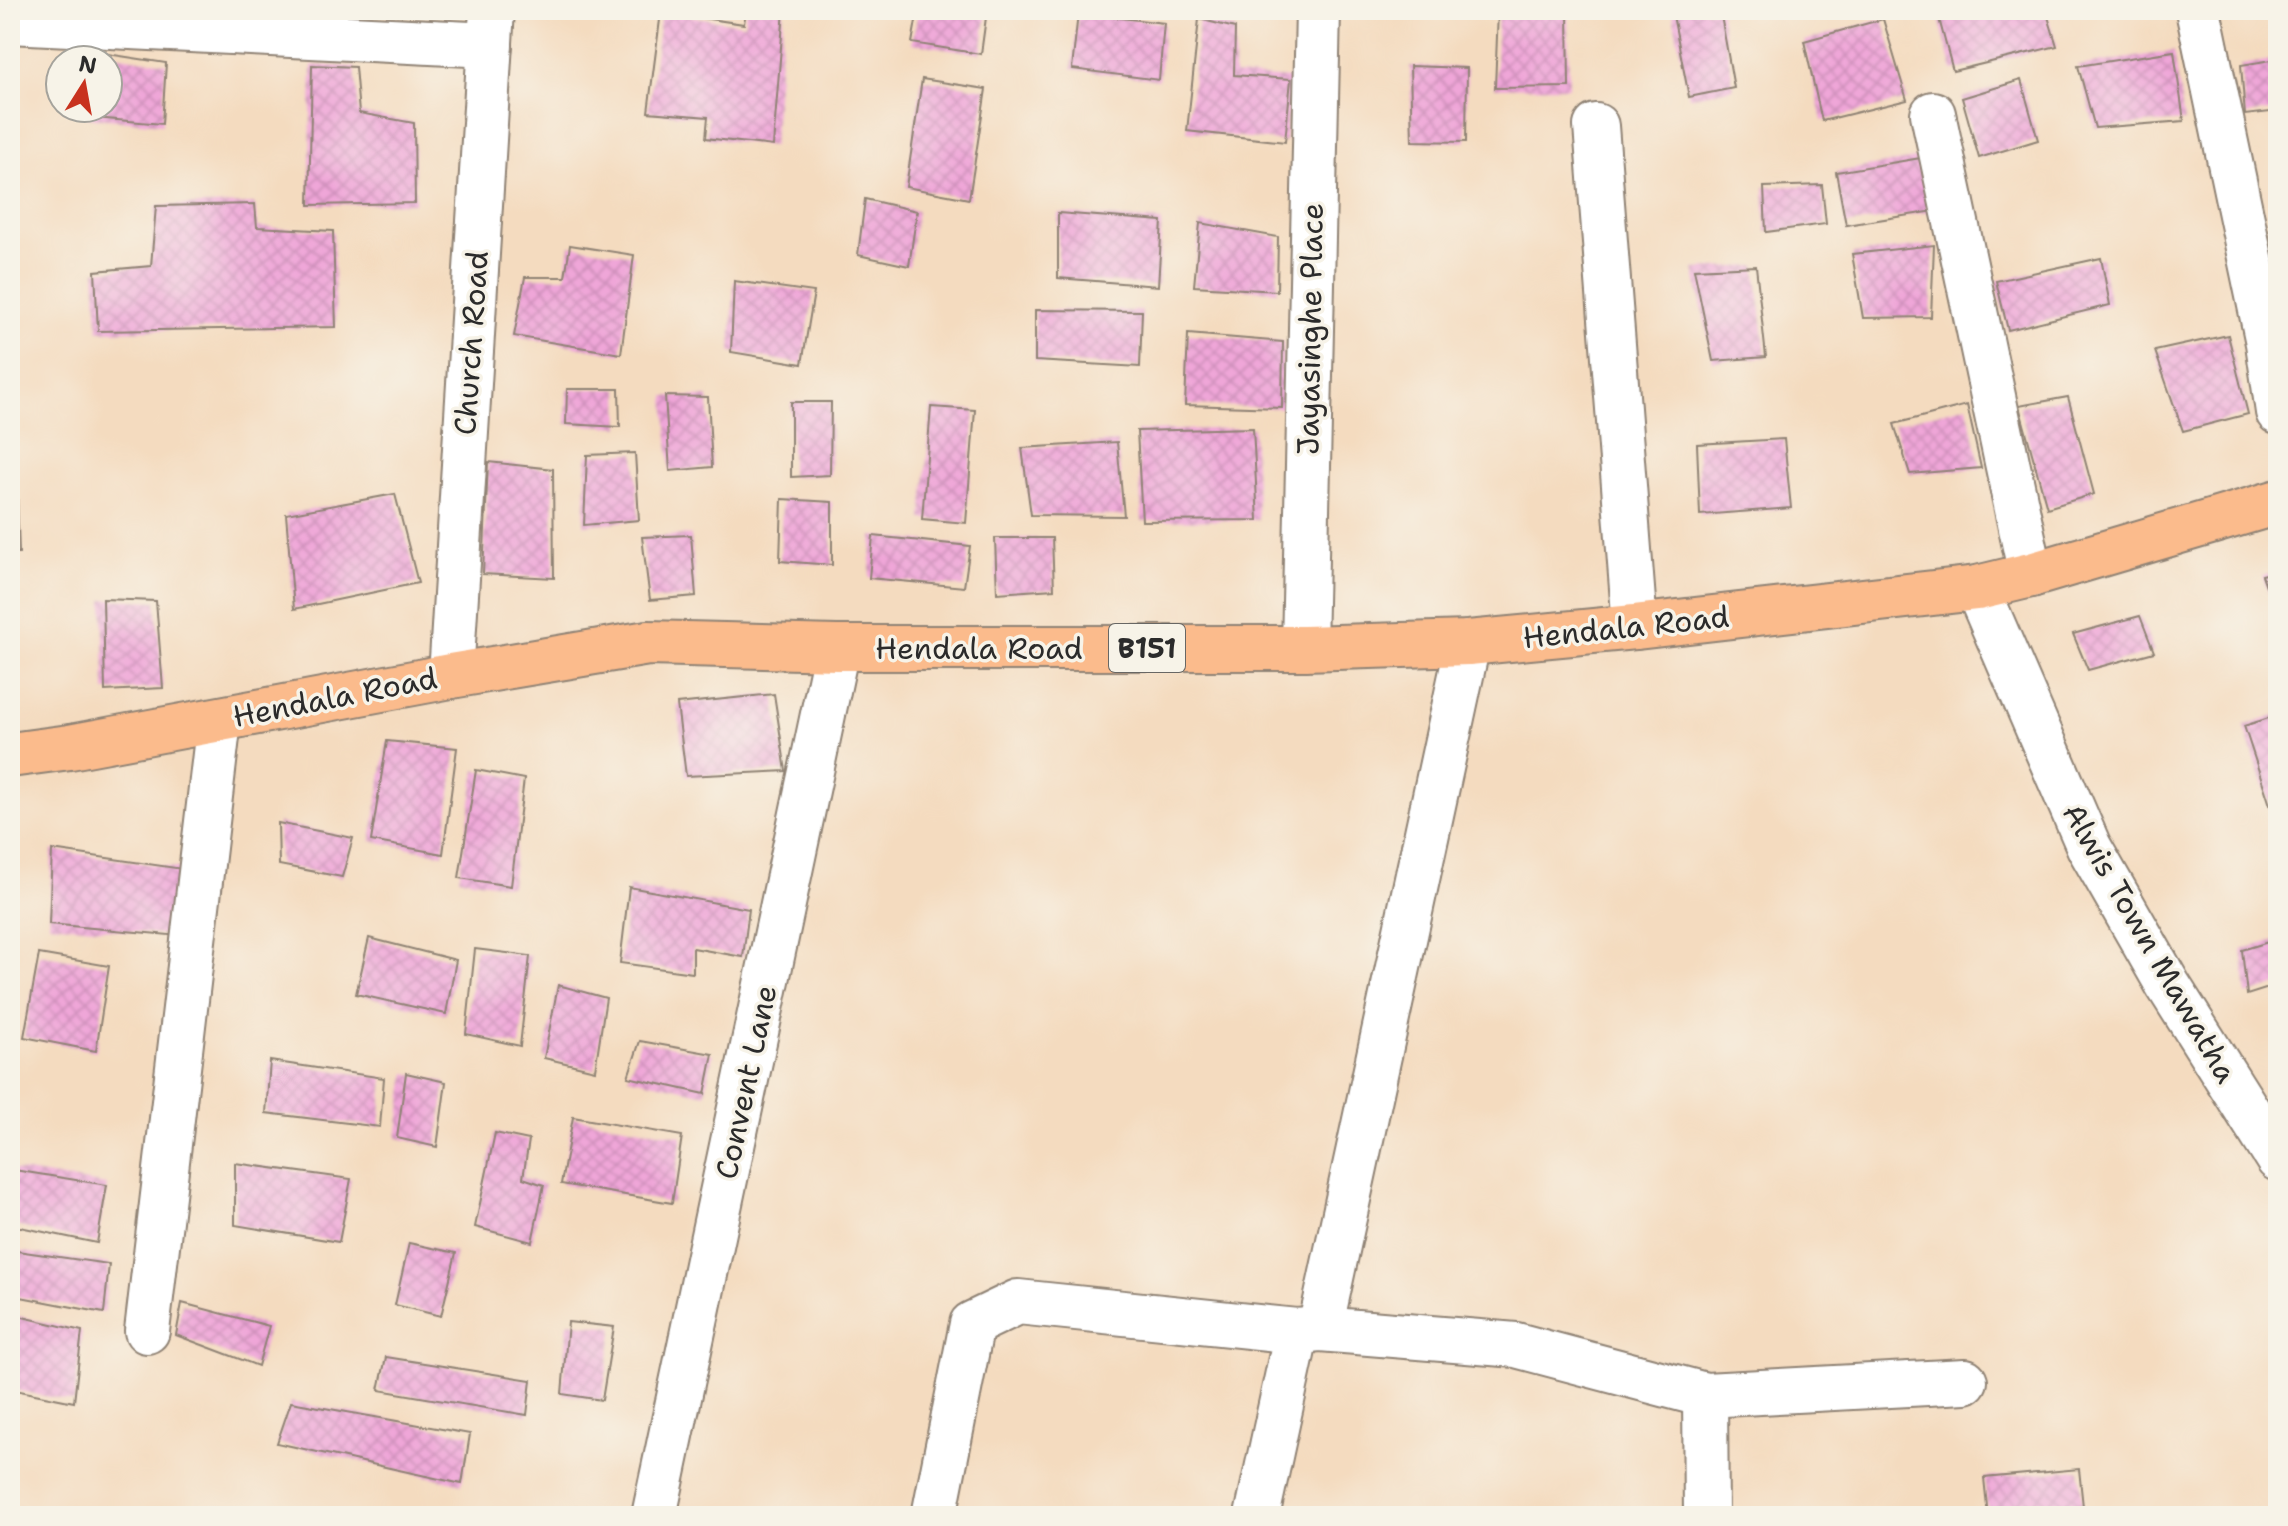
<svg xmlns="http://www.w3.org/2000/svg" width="2288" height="1526" viewBox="0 0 2288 1526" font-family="'Shantell Sans',sans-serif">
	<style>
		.building { fill: url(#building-cross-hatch) }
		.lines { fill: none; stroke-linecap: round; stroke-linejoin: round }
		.minor-casing { stroke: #908375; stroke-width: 48 }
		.major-casing { stroke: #908375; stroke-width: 48 }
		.minor { stroke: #fff; stroke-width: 44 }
		.major { stroke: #fbbb8c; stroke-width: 44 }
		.labels { text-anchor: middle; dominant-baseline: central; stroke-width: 7; stroke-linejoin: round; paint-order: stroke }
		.shield { fill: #f7f3e8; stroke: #686764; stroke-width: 2 }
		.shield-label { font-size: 28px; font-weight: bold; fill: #2b2b2b }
		.street-label { font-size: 30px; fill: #2b2b2b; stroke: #f7f3e8 }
	</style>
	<defs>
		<pattern id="building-cross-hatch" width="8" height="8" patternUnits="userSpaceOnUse" patternTransform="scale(2)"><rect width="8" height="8" fill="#efa6d8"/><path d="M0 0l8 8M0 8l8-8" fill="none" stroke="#cd8fba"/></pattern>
	</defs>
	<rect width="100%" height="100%" fill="#f7f3e8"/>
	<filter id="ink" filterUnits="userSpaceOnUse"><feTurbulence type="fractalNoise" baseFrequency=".0125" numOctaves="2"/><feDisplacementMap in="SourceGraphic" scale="16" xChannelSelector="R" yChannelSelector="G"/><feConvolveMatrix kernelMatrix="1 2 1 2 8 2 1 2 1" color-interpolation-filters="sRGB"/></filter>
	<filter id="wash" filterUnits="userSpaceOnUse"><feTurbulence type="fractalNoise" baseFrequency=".006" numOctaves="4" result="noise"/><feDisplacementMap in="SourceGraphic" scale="32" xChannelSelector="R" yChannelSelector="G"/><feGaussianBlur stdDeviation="1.8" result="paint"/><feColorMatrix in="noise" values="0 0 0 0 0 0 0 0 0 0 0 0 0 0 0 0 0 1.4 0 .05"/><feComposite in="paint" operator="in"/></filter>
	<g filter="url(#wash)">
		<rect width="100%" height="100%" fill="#f4dbbf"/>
		<g id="blocks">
			<!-- building -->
			<g class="building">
				<polygon points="746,10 784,10 773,146 706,138 708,117 648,112 661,12 744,24"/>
				<polygon points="918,10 987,10 981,54 912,43"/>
				<polygon points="1498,10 1568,10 1569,87 1495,88"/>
				<polygon points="1672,10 1720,10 1734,88 1689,97"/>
				<polygon points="1962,10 2046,10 2057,46 1953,71 1938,15"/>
				<polygon points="1078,13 1164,23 1159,80 1072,69"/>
				<polygon points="1199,19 1235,28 1234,75 1291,79 1285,142 1187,131"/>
				<polygon points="1883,19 1907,100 1822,121 1804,41"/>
				<polygon points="88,51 166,63 162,124 84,117 85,108 108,108 108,60 87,60"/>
				<polygon points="2174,51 2184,121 2095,128 2078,66"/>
				<polygon points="2278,59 2278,111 2245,115 2241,65"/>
				<polygon points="312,65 355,67 359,113 414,123 415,203 309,205"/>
				<polygon points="1410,66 1467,68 1466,142 1412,141"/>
				<polygon points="922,79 986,89 969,199 906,187"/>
				<polygon points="2021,80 2038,140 1979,158 1962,98"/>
				<polygon points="1927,157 1935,211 1846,225 1836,172"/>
				<polygon points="1822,185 1826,224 1766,232 1764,187"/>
				<polygon points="865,199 917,211 909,266 858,255"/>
				<polygon points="255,204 257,227 333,231 336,327 98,331 95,271 151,266 156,206"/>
				<polygon points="1058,213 1162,221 1158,286 1058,278"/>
				<polygon points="1200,223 1278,237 1277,291 1194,286"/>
				<polygon points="570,245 634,255 621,354 514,336 525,277 565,277"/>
				<polygon points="1934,245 1931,317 1863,318 1852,254"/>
				<polygon points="2101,258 2110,305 2008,330 1996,281"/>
				<polygon points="1756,266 1766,357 1713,361 1694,269"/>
				<polygon points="734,281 814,292 802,364 731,352"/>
				<polygon points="1035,310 1142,311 1140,367 1035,361"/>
				<polygon points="1188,334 1283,342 1282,408 1185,405"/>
				<polygon points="2228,335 2248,414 2183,431 2155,351"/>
				<polygon points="567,389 619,389 620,427 566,424"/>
				<polygon points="665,396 708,397 712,467 670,471"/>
				<polygon points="2068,397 2094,494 2047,508 2019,406"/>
				<polygon points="791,402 831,402 830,475 791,477"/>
				<polygon points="1967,405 1981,468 1910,474 1894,424"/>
				<polygon points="931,407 975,410 966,523 922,519"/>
				<polygon points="1253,428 1258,520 1142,521 1137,431"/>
				<polygon points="1784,439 1791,508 1700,515 1697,444"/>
				<polygon points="1117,442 1124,516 1031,515 1022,448"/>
				<polygon points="635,453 639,520 584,525 587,455"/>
				<polygon points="488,462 553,469 554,578 483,574"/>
				<polygon points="17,492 19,553 10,553 10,493"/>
				<polygon points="395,494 418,583 294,609 286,514"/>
				<polygon points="782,499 832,502 832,565 780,561"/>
				<polygon points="691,535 696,596 650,600 642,537"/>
				<polygon points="873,536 970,546 964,587 869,578"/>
				<polygon points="995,538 1052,538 1054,589 997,593"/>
				<polygon points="2278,571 2278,619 2262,575"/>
				<polygon points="103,599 156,601 163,688 105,691"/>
				<polygon points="2140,616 2154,652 2088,670 2073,634"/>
				<polygon points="774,694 786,771 686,776 677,704"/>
				<polygon points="2278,715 2278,819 2275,820 2244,726"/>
				<polygon points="387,741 457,748 443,854 371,841"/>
				<polygon points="476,770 524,779 511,886 459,878"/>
				<polygon points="278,823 353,838 342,877 279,865"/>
				<polygon points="52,850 183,869 180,936 49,924"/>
				<polygon points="629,887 749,909 743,957 693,948 693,973 620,963"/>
				<polygon points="369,938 456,960 446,1014 356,994"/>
				<polygon points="2278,939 2278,985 2247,995 2242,950"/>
				<polygon points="475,949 530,956 520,1046 466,1034"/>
				<polygon points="39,954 109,966 96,1051 24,1037"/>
				<polygon points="558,985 606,998 595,1070 544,1058"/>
				<polygon points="640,1041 713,1054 705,1094 628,1077"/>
				<polygon points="270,1061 384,1078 380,1127 266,1113"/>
				<polygon points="406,1073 446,1082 437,1147 397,1138"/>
				<polygon points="573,1117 682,1136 672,1203 561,1184"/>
				<polygon points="495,1133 529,1140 523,1178 544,1185 532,1242 475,1227"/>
				<polygon points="235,1163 351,1179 339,1242 235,1225"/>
				<polygon points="14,1170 107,1185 97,1243 10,1225 10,1187"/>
				<polygon points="409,1243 456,1253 441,1316 395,1305"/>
				<polygon points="10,1250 109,1264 104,1313 10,1295"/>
				<polygon points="182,1303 269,1326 258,1366 176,1335"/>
				<polygon points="10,1314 82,1331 74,1402 10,1389"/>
				<polygon points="568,1322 614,1327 602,1400 562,1394"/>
				<polygon points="386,1357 531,1380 527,1415 379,1390"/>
				<polygon points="291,1402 470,1434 462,1484 277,1443"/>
				<polygon points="2079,1469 2084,1516 1988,1516 1984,1478"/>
			</g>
		</g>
	</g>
	<g filter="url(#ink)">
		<use href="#blocks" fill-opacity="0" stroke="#908375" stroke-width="2"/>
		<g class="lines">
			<defs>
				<g id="minor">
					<polyline points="2198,10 2268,343 2278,412"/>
					<polyline points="10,21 490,45"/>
					<polyline points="1933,114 2031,575"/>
					<polyline points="1596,126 1635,627"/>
					<polyline points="1977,588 2089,847 2168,985 2278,1159"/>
					<polyline points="1304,648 1318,10"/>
					<polyline points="451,676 492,10"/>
					<polyline points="1320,1329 1468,643"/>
					<polyline points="147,1331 219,720"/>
					<polyline points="1705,1395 1706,1516"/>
					<polyline points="654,1516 837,648"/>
					<polyline points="934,1516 972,1324 1018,1302 1297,1331 1320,1329 1516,1345 1705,1395 1965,1381"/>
					<polyline points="1257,1516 1297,1331"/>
				</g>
				<polyline id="major" points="10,755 70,747 451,676 648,643 837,648 1304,648 1468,643 1635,627 1977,588 2031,575 2278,502"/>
			</defs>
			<!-- minor casing -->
			<use href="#minor" class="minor-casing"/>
			<!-- major casing -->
			<use href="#major" class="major-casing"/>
			<!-- minor -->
			<use href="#minor" class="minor"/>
			<!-- major -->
			<use href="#major" class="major"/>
		</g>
	</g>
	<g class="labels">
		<!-- shield labels -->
		<rect class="shield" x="1109" y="624" width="76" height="48" rx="6"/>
		<g class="shield-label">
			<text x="1147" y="648">B151</text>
		</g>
		<!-- street labels -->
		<g class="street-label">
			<text transform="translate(1310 329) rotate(-89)">Jayasinghe Place</text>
			<text transform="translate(471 343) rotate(-86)">Church Road</text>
			<text transform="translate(1626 627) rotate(-6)">Hendala Road</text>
			<text x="979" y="648">Hendala Road</text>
			<text transform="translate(335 697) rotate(-11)">Hendala Road</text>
			<text transform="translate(2150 943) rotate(60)">Alwis Town Mawatha</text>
			<text transform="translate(746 1082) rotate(-78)">Convent Lane</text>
		</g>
	</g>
	<!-- margin -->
	<rect width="2288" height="1526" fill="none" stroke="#f7f3e8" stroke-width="40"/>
	<!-- north arrow -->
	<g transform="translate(84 84) rotate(11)"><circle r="38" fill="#f7f3e8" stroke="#a5a39c" stroke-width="2"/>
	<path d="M0-6L14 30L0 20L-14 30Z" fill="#c8321e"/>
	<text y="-12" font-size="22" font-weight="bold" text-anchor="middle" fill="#2b2b2b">N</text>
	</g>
</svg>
